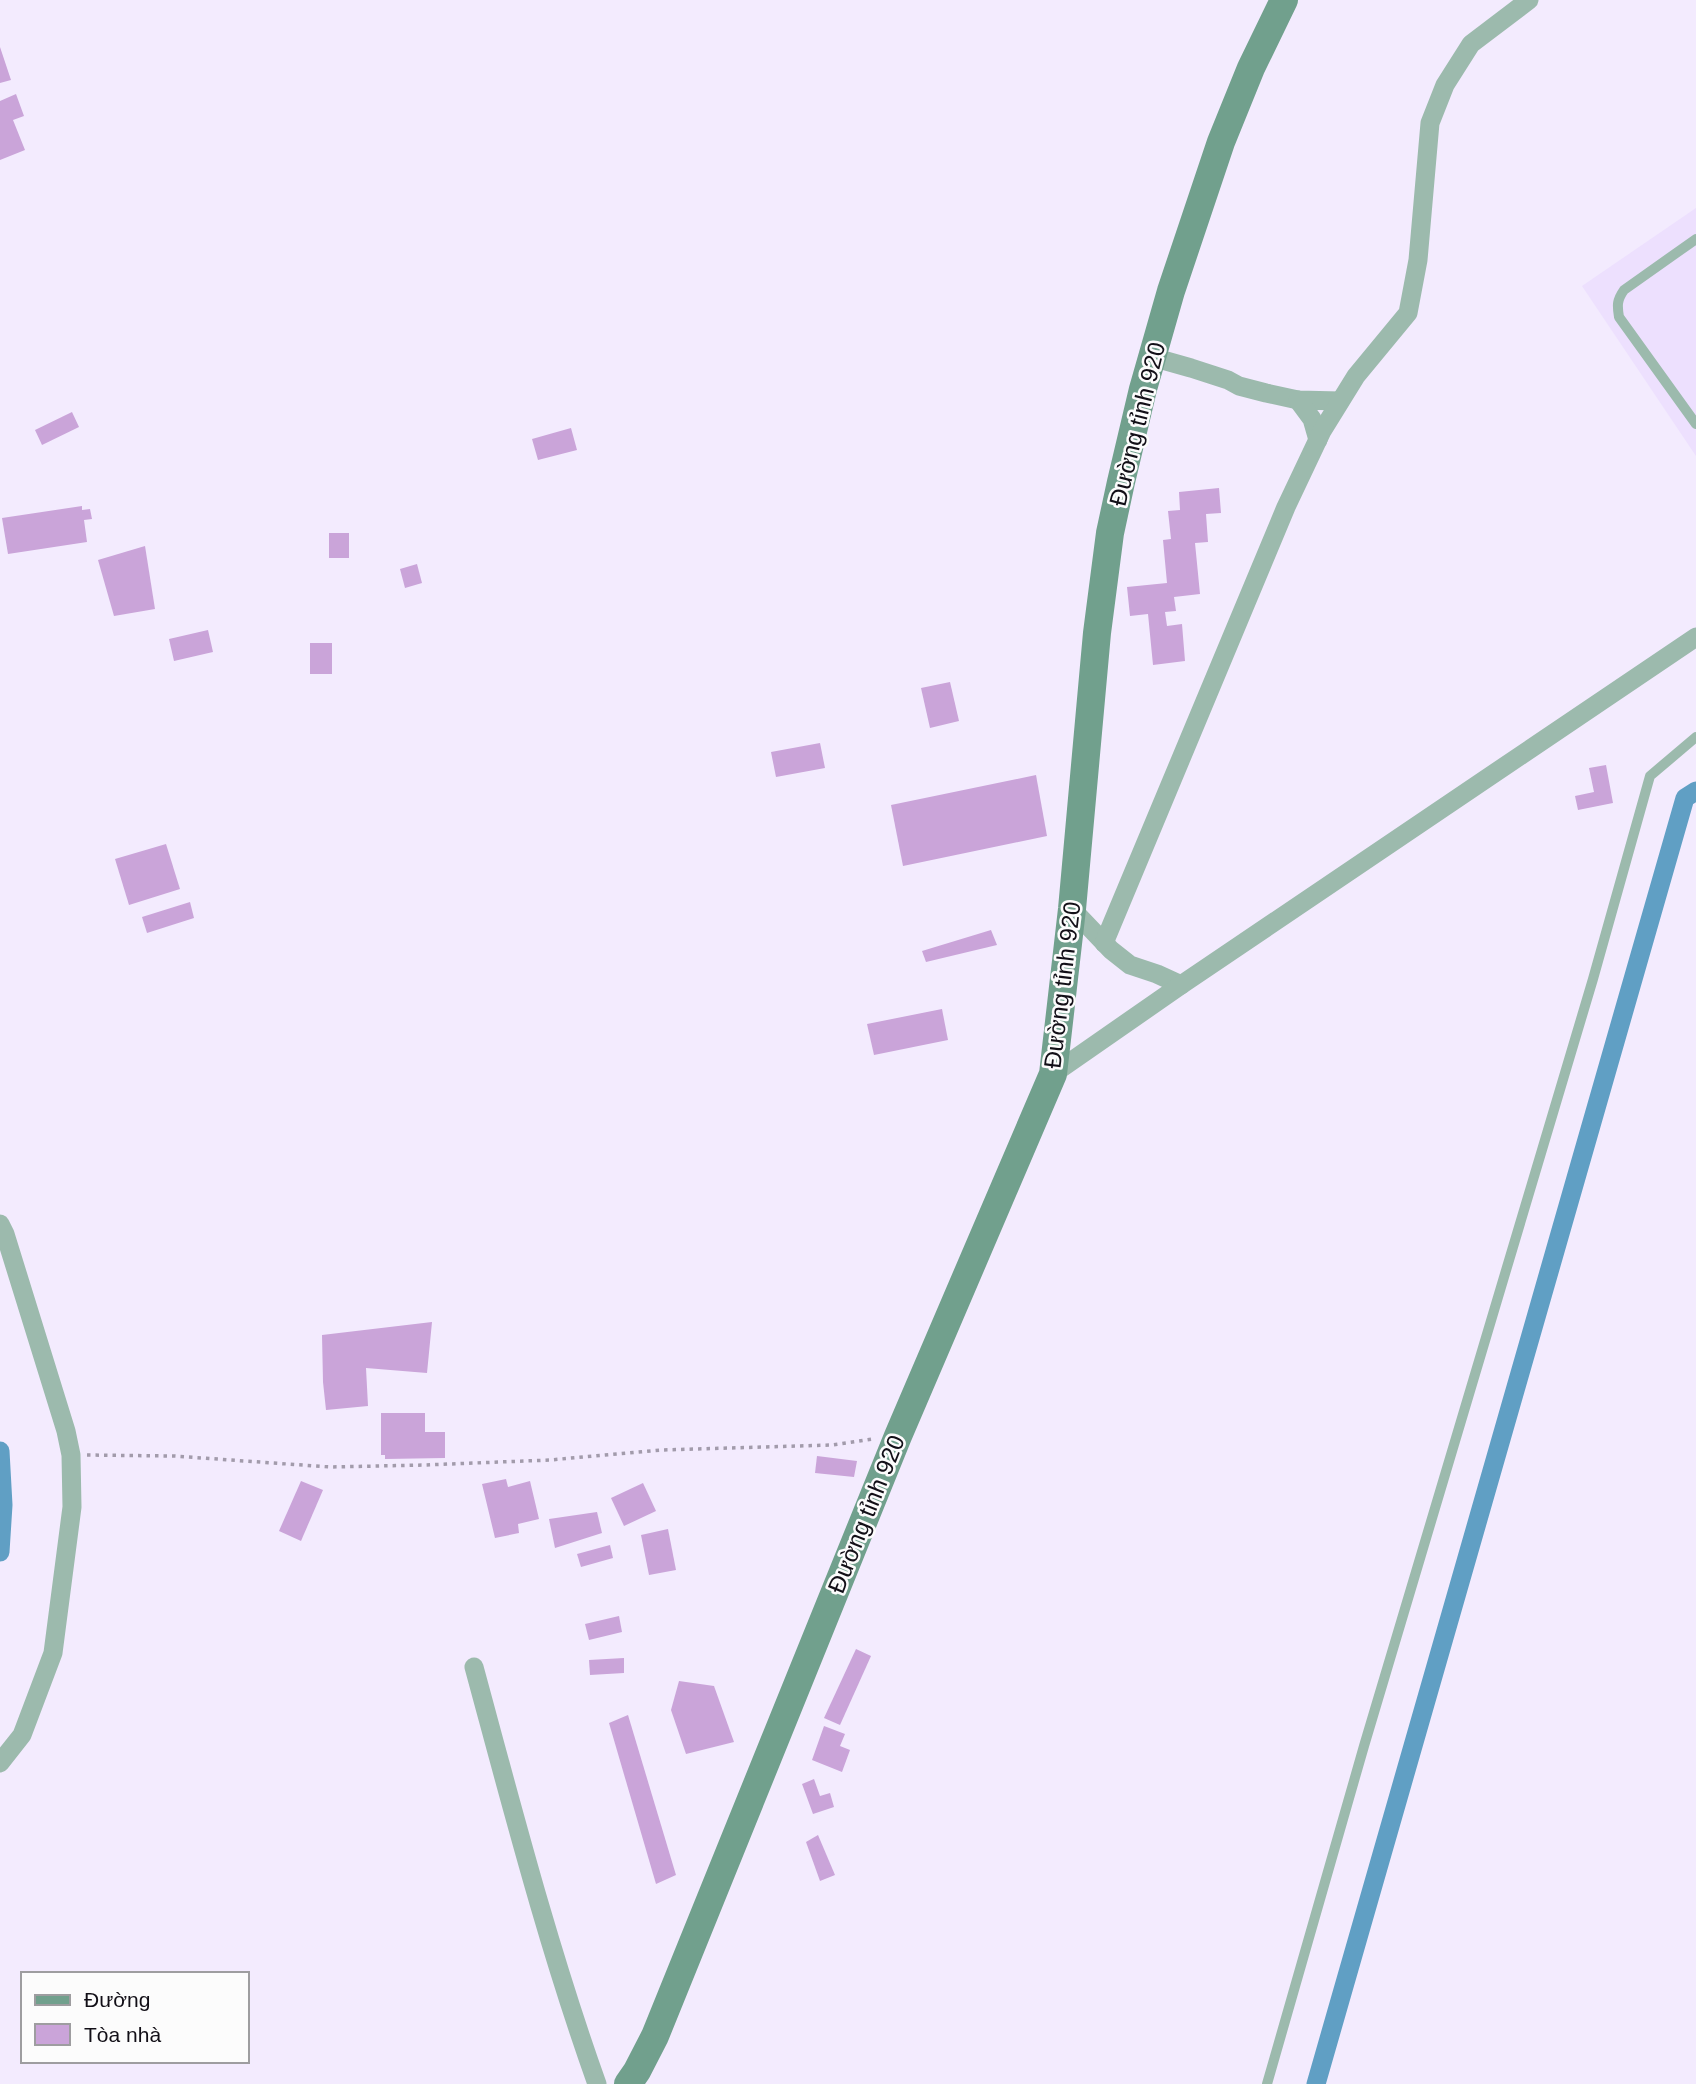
<svg xmlns="http://www.w3.org/2000/svg" width="1696" height="2084" viewBox="0 0 1696 2084" font-family="Helvetica,sans-serif">
	<style>
		.built { fill: #ede0fe }
		.lines { fill: none; stroke-linecap: round; stroke-linejoin: round }
		.canal { stroke: #609fc4; stroke-width: 19 }
		.building { fill: #caa4d9 }
		.path { stroke: #a29bab; stroke-width: 3.5; stroke-dasharray: 3.5 5; stroke-linecap: butt }
		.service { stroke: #9cbaad; stroke-width: 10 }
		.minor { stroke: #9cbaad; stroke-width: 19 }
		.secondary { stroke: #71a08d; stroke-width: 28 }
		.labels { text-anchor: middle; dominant-baseline: central; stroke-width: 5; stroke-linejoin: round; paint-order: stroke }
		.street-label { font-size: 24px; fill: #120f17; stroke: #fcfcfc }
	</style>
	<rect width="100%" height="100%" fill="#f3ebfe"/>
	<!-- built -->
	<polygon class="built" points="1696,208 1696,456 1582,286"/>
	<g class="lines">
		<!-- canal -->
		<g class="canal">
			<polyline points="0,1451 3,1505 0,1552"/>
			<polyline points="1316,2084 1685,798 1696,791"/>
		</g>
	</g>
	<!-- building -->
	<g class="building">
		<polygon points="0,47 11,80 0,83"/>
		<polygon points="16,94 24,116 13,120 25,150 0,160 0,101"/>
		<polygon points="72,412 79,427 42,445 35,430"/>
		<polygon points="571,428 577,450 538,460 532,439"/>
		<polygon points="1219,488 1221,513 1206,514 1208,542 1195,543 1200,594 1174,597 1176,611 1165,612 1167,626 1182,624 1185,661 1153,665 1148,614 1130,616 1127,587 1167,583 1163,540 1171,539 1168,511 1180,510 1179,492"/>
		<polygon points="82,506 82,510 90,509 92,519 84,520 87,542 8,554 2,518"/>
		<rect x="329" y="533" width="20" height="25"/>
		<polygon points="145,546 155,609 114,616 98,560"/>
		<polygon points="417,564 422,583 405,588 400,569"/>
		<polygon points="208,630 213,652 174,661 169,639"/>
		<rect x="310" y="643" width="22" height="31"/>
		<polygon points="950,682 959,721 930,728 921,688"/>
		<polygon points="820,743 825,768 776,777 771,752"/>
		<polygon points="1606,765 1613,803 1578,810 1575,796 1594,792 1589,768"/>
		<polygon points="1036,775 1047,836 903,866 891,805"/>
		<polygon points="166,844 180,889 129,905 115,859"/>
		<polygon points="190,902 194,918 147,933 142,917"/>
		<polygon points="991,930 997,945 926,962 922,951"/>
		<polygon points="942,1009 948,1040 874,1055 867,1024"/>
		<polygon points="432,1322 427,1373 366,1368 368,1406 326,1410 323,1382 322,1335"/>
		<polygon points="381,1413 425,1413 425,1432 445,1432 445,1458 385,1459 385,1455 381,1455"/>
		<polygon points="817,1456 857,1461 854,1477 815,1473"/>
		<polygon points="506,1479 508,1487 530,1481 539,1519 518,1524 519,1533 495,1538 482,1484"/>
		<polygon points="301,1481 323,1490 301,1541 279,1531"/>
		<polygon points="643,1483 656,1511 624,1526 611,1498"/>
		<polygon points="597,1512 602,1533 555,1548 549,1519"/>
		<polygon points="668,1529 676,1570 649,1575 641,1535"/>
		<polygon points="610,1545 613,1558 581,1567 577,1554"/>
		<polygon points="619,1616 622,1632 589,1640 585,1624"/>
		<polygon points="856,1649 871,1656 840,1725 824,1718"/>
		<polygon points="624,1658 624,1673 590,1675 589,1660"/>
		<polygon points="679,1681 714,1686 734,1742 686,1754 671,1710"/>
		<polygon points="628,1715 676,1875 656,1884 609,1723"/>
		<polygon points="824,1726 845,1734 840,1746 850,1750 842,1772 812,1760"/>
		<polygon points="814,1779 820,1796 830,1793 834,1807 813,1814 802,1784"/>
		<polygon points="818,1835 835,1875 820,1881 806,1842"/>
	</g>
	<g class="lines">
		<!-- path -->
		<polyline class="path" points="87,1455 174,1456 330,1467 424,1465 550,1460 661,1450 832,1445 872,1439"/>
		<!-- service -->
		<g class="service">
			<path d="M 1696,239 L 1624,290 C 1617,300 1617,305 1619,317 L 1696,424"/>
			<polyline points="1267,2084 1364,1746 1593,979 1650,776 1696,737"/>
		</g>
		<!-- minor -->
		<g class="minor">
			<polyline points="1152,357 1191,368 1228,380 1239,386 1266,393 1298,400 1340,401"/>
			<polyline points="1298,400 1312,419 1318,440"/>
			<polyline points="1072,909 1111,950 1130,965 1157,974 1181,985"/>
			<polyline points="1104,943 1286,507 1322,431 1356,376 1408,313 1418,260 1430,123 1445,85 1471,44 1529,0"/>
			<polyline points="1053,1074 1181,985 1696,637"/>
			<polyline points="0,1224 5,1234 66,1431 71,1455 72,1507 53,1653 22,1735 0,1763"/>
			<path d="M 474,1667 C 512,1807 548,1947 597,2084"/>
		</g>
		<!-- secondary -->
		<polyline class="secondary" points="628,2084 637,2071 655,2036 898,1436 1053,1074 1072,909 1097,633 1110,533 1121,482 1143,389 1171,291 1221,142 1251,68 1284,0"/>
	</g>
	<g class="labels">
		<!-- street labels -->
		<g class="street-label">
			<text transform="translate(1137 424) rotate(-76)">Đường tỉnh 920</text>
			<text transform="translate(1062 985) rotate(-83)">Đường tỉnh 920</text>
			<text transform="translate(866 1514) rotate(-68)">Đường tỉnh 920</text>
		</g>
	</g>
	<!-- legend -->
	<rect x="21" y="1972" width="228" height="91" fill="#fcfcfc" stroke="#9e9da0" stroke-width="2"/>
	<rect x="35" y="1995" width="35" height="10" fill="#71a08d" stroke="#9e9da0" stroke-width="2"/>
	<text x="84" y="2007" font-size="21" fill="#120f17">Đường</text>
	<rect x="35" y="2024" width="35" height="21" fill="#caa4d9" stroke="#9e9da0" stroke-width="2"/>
	<text x="84" y="2042" font-size="21" fill="#120f17">Tòa nhà</text>
</svg>
